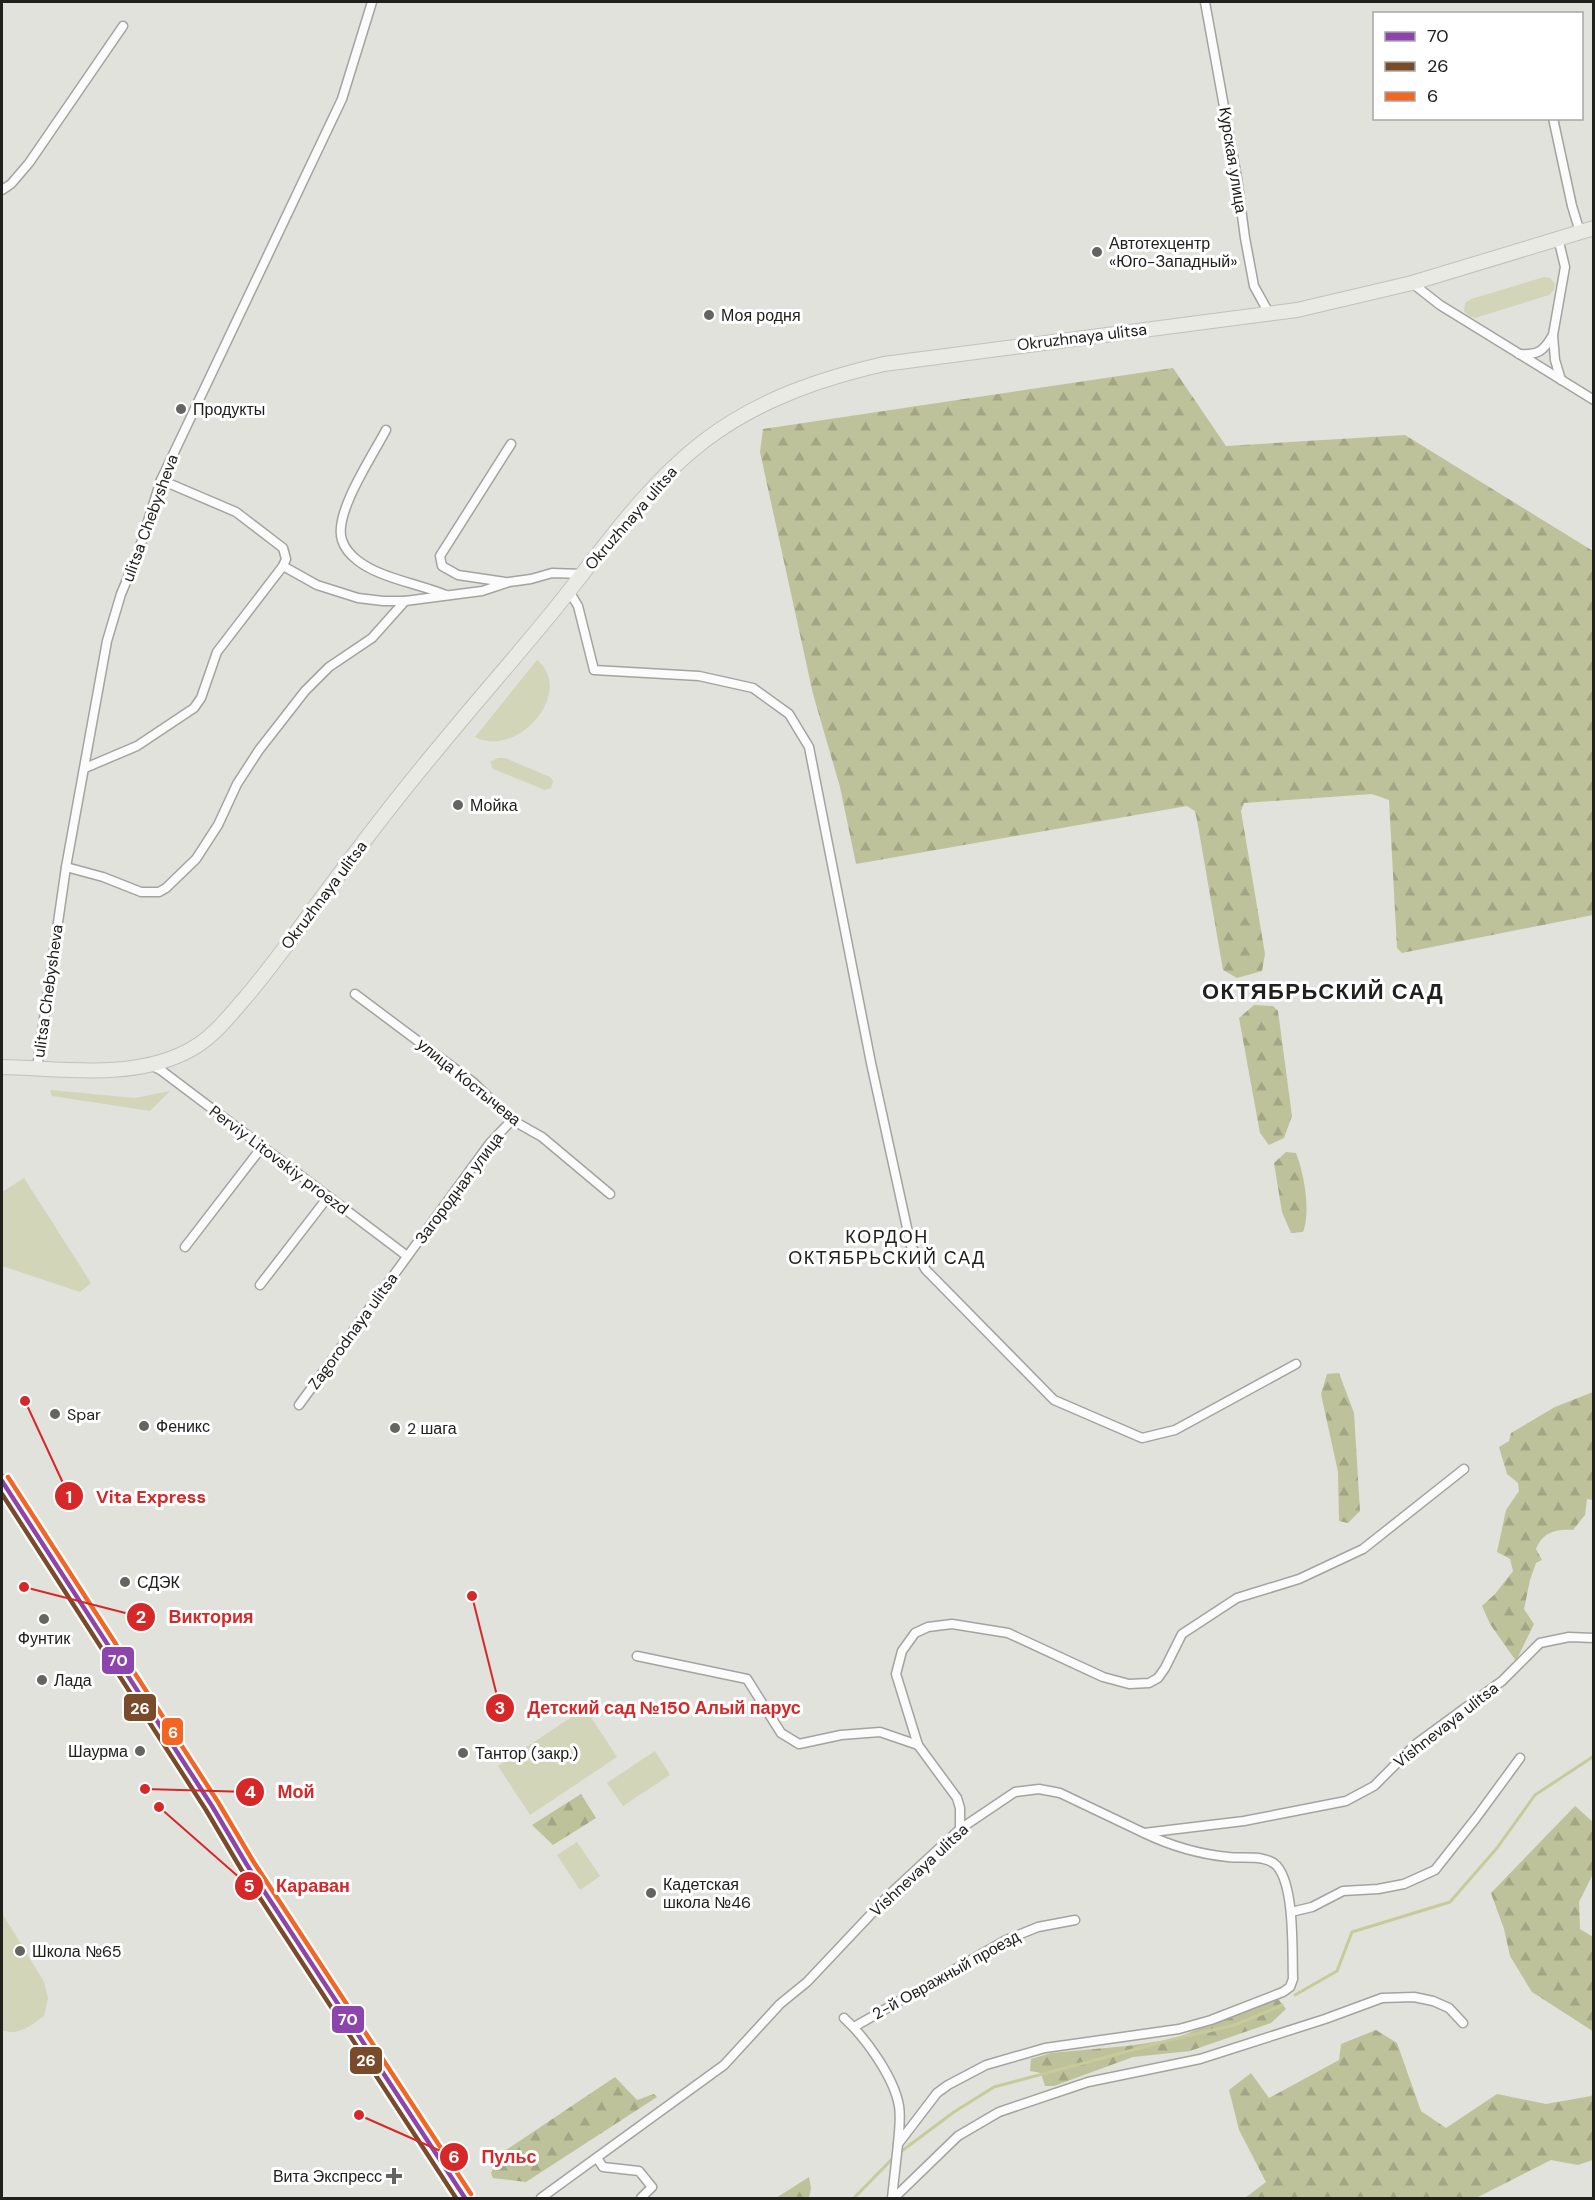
<svg xmlns="http://www.w3.org/2000/svg" width="1595" height="2200" viewBox="0 0 1595 2200" font-family="'DM Sans',sans-serif">
	<style>
		.green { fill: #d2d5b8 }
		.forest { fill: url(#forest-firs) }
		.lines { fill: none; stroke-linecap: round; stroke-linejoin: round }
		.stream { stroke: #c7cb9a; stroke-width: 3 }
		.street-casing { stroke: #a3a4a0; stroke-width: 11 }
		.secondary-casing { stroke: #a3a4a0; stroke-width: 15 }
		.primary-casing { stroke: #c0c0bd; stroke-width: 16 }
		.street { stroke: #fafbfa; stroke-width: 8 }
		.secondary { stroke: #f2f2ee; stroke-width: 12 }
		.primary { stroke: #e9eae3; stroke-width: 14 }
		.bus-1-casing { stroke: #fff; stroke-width: 9 }
		.bus-2-casing { stroke: #fff; stroke-width: 9 }
		.bus-3-casing { stroke: #fff; stroke-width: 9 }
		.bus-1 { stroke: #8e44ad; stroke-width: 4.5 }
		.bus-2 { stroke: #7a4b2a; stroke-width: 4.5 }
		.bus-3 { stroke: #f26522; stroke-width: 4.5 }
		.poi-dot { fill: #646460; stroke: #fff; stroke-width: 2 }
		.labels { text-anchor: middle; dominant-baseline: central; stroke-width: 6; stroke-linejoin: round; paint-order: stroke }
		.street-label { font-size: 16px; fill: #20201d; stroke: #fff }
		.poi-label { font-size: 16px; fill: #20201d; stroke: #fff; text-anchor: start }
		.neighbourhood-label { font-size: 18px; letter-spacing: 1.5px; fill: #20201d; stroke: #fff }
		.district-label { font-size: 22px; font-weight: bold; letter-spacing: 1.5px; fill: #20201d; stroke: #fff }
		.leader { fill: none; stroke: #d62828; stroke-width: 2 }
		.callout-dot { fill: #d62828; stroke: #fff; stroke-width: 2 }
		.mark-label { font-size: 18px; text-anchor: middle; font-weight: bold; fill: #fff }
		.callout-label { font-size: 18px; text-anchor: middle; font-weight: bold; fill: #d62828; stroke: #fff; stroke-width: 6; stroke-linejoin: round; paint-order: stroke }
		.line-badge { stroke: #fff; stroke-width: 2 }
		.badge-label { font-size: 16px; text-anchor: middle; font-weight: bold; fill: #fff }
	</style>
	<defs>
		<pattern id="forest-firs" width="22" height="20" patternUnits="userSpaceOnUse" patternTransform="scale(1.5)"><rect width="22" height="20" fill="#bec29a"/><path d="M5 1l3.5 6h-7zM16 11l3.5 6h-7z" fill="#a3a684"/></pattern>
	</defs>
	<rect width="100%" height="100%" fill="#e1e2dc"/>
	<!-- green -->
	<g class="green">
		<polygon points="1544,277 1550,278 1555,284 1554,290 1549,295 1475,318 1469,316 1464,311 1465,303 1471,299"/>
		<path d="M 537,660 C 576,692 517,759 475,737 Z"/>
		<polygon points="498,758 505,758 550,777 553,781 551,788 545,790 493,769 490,762"/>
		<polygon points="50,1090 135,1098 170,1091 150,1111 52,1096"/>
		<polygon points="24,1178 91,1283 80,1292 2,1266 2,1192"/>
		<polygon points="585,1708 617,1757 530,1815 498,1766"/>
		<polygon points="655,1751 670,1775 623,1806 607,1783"/>
		<polygon points="577,1842 600,1876 580,1890 557,1855"/>
		<path d="M 2,1913 L 44,1982 L 48,1998 L 44,2016 C 31,2025 18,2037 2,2030 Z"/>
	</g>
	<!-- forest -->
	<g class="forest">
		<polygon points="1173,368 1226,446 1405,435 1593,551 1593,915 1402,953 1397,948 1389,800 1372,794 1244,803 1241,811 1265,954 1262,971 1237,978 1223,970 1197,820 1195,811 1187,806 856,864 840,787 813,694 760,452 763,429"/>
		<polygon points="1254,1005 1273,1006 1278,1011 1292,1116 1284,1138 1269,1145 1260,1133 1239,1018"/>
		<path d="M 1286,1152 L 1296,1153 C 1304,1173 1311,1212 1303,1232 L 1291,1233 L 1282,1212 L 1274,1163 Z"/>
		<polygon points="1339,1373 1354,1413 1360,1511 1348,1523 1339,1521 1338,1472 1321,1394 1327,1374"/>
		<path d="M 1593,1392 L 1593,1500 L 1587,1499 L 1585,1515 L 1573,1530 C 1556,1529 1543,1532 1536,1549 L 1542,1560 L 1536,1563 L 1530,1580 L 1524,1609 L 1534,1624 L 1516,1661 L 1490,1624 L 1482,1606 L 1495,1594 L 1513,1571 L 1510,1559 L 1497,1552 L 1506,1510 L 1519,1491 L 1518,1483 L 1507,1474 L 1499,1447 L 1509,1441 L 1511,1433 L 1555,1407 Z"/>
		<polygon points="581,1794 596,1818 553,1845 532,1825"/>
		<polygon points="1575,1806 1593,1822 1593,1874 1579,1902 1580,1929 1593,1937 1593,2033 1591,2030 1532,1992 1510,1956 1504,1929 1491,1893"/>
		<polygon points="1278,1999 1286,2009 1271,2023 1190,2051 1133,2057 1054,2086 1045,2086 1041,2073 1030,2071 1031,2059 1051,2053 1127,2046 1174,2039 1257,2005"/>
		<polygon points="1376,2030 1397,2043 1421,2111 1446,2128 1497,2094 1546,2104 1591,2096 1593,2094 1593,2160 1578,2165 1551,2160 1476,2198 1245,2198 1266,2182 1239,2130 1229,2090 1251,2073 1269,2098 1339,2060 1341,2044"/>
		<polygon points="615,2077 637,2100 654,2094 657,2097 526,2182 493,2178 491,2173 500,2154"/>
		<polygon points="809,2177 811,2188 809,2198 776,2198"/>
	</g>
	<g class="lines">
		<!-- stream -->
		<g class="stream">
			<polyline points="1295,1995 1337,1971 1352,1932 1450,1902 1497,1848 1535,1795 1594,1756"/>
			<polyline points="899,2153 954,2112 994,2087 1174,2039 1235,2025 1282,2005"/>
			<polyline points="854,2198 894,2157"/>
		</g>
		<defs>
			<g id="street">
				<polyline points="1205,2 1237,178 1245,238 1254,286 1270,315"/>
				<polyline points="1553,118 1572,206 1580,232"/>
				<polyline points="2,190 11,184 29,163 123,26"/>
				<polyline points="1558,238 1565,267 1553,335 1555,360 1561,380"/>
				<polyline points="1412,283 1440,305 1594,400"/>
				<path d="M 1519,354 C 1538,355 1543,352 1553,335"/>
				<path d="M 386,430 C 373,455 333,514 342,540 C 347,556 365,567 380,573 C 401,582 424,586 446,595"/>
				<polyline points="283,566 317,585 358,598 383,601 405,601 482,591 509,582 531,579 552,573 582,574"/>
				<polyline points="505,582 458,575 442,566 440,556 511,444"/>
				<polyline points="569,591 578,606 594,670 699,676 753,688 789,714 809,747 871,1063 911,1246 926,1270 1054,1400 1142,1438 1175,1430 1296,1364"/>
				<polyline points="85,768 137,746 194,708 201,698 217,652 283,566 286,559 283,548 236,512 161,480"/>
				<polyline points="66,867 103,877 141,892 159,892 166,888 196,859 218,825 237,784 259,750 305,691 329,667 372,638 405,601"/>
				<polyline points="355,994 474,1083 512,1120 542,1137 610,1194"/>
				<polyline points="151,1065 162,1071 407,1256"/>
				<polyline points="37,1068 66,867 107,641 121,594 137,556 161,480 342,99 372,2"/>
				<polyline points="185,1247 262,1147"/>
				<polyline points="260,1285 328,1197"/>
				<polyline points="299,1405 490,1143 512,1120"/>
				<polyline points="637,1656 747,1679 781,1733 799,1744 841,1735 880,1732 918,1745"/>
				<polyline points="960,1829 960,1808 957,1798 918,1745 896,1674 902,1651 915,1633 928,1627 952,1624 1008,1633 1103,1677 1129,1684 1149,1683 1158,1678 1165,1668 1182,1634 1237,1598 1299,1579 1363,1549 1464,1469"/>
				<polyline points="1291,1912 1312,1907 1343,1891 1378,1889 1404,1884 1435,1870 1476,1818 1520,1758"/>
				<path d="M 844,2018 C 865,2037 894,2077 899,2106 C 901,2118 899,2131 898,2144"/>
				<polyline points="854,2027 1006,1940 1038,1927 1075,1920"/>
				<polyline points="597,2158 603,2167 639,2171 652,2187 641,2198"/>
				<polyline points="541,2198 724,2065 780,2004 807,1982 891,1893 960,1829 1015,1792 1039,1789 1060,1793 1144,1833 1244,1821 1346,1801 1374,1786 1416,1744 1502,1681 1540,1643 1569,1637 1594,1638"/>
				<path d="M 892,2198 L 898,2144 L 937,2093 L 948,2085 L 986,2065 L 1045,2048 L 1179,2029 L 1211,2020 L 1283,1992 L 1290,1987 L 1293,1979 C 1292,1952 1295,1887 1277,1866 C 1266,1854 1243,1859 1228,1857 C 1198,1854 1171,1846 1144,1833"/>
				<polyline points="894,2198 958,2136 999,2112 1088,2082 1200,2059 1325,2019 1382,1998 1414,1997 1433,2001 1449,2008 1463,2023"/>
			</g>
			<polyline id="secondary" points="2,1481 212,1806 247,1865 465,2198"/>
			<path id="primary" d="M 2,1067 C 61,1068 128,1080 184,1053 C 210,1041 227,1019 245,998 C 275,963 301,925 329,888 C 363,842 398,796 435,752 C 474,704 515,658 554,610 C 601,552 644,487 704,441 C 758,400 819,379 884,364 L 1297,310 L 1412,283 L 1594,228"/>
		</defs>
		<!-- street casing -->
		<use href="#street" class="street-casing"/>
		<!-- secondary casing -->
		<use href="#secondary" class="secondary-casing"/>
		<!-- primary casing -->
		<use href="#primary" class="primary-casing"/>
		<!-- street -->
		<use href="#street" class="street"/>
		<!-- secondary -->
		<use href="#secondary" class="secondary"/>
		<!-- primary -->
		<use href="#primary" class="primary"/>
		<defs>
			<polyline id="bus-1" points="2,1481 212,1806 247,1865 465,2198"/>
			<polyline id="bus-2" points="2,1494 206,1810 241,1869 456,2198"/>
			<polyline id="bus-3" points="8,1477 218,1802 253,1861 471,2194"/>
		</defs>
		<!-- bus-1 casing -->
		<use href="#bus-1" class="bus-1-casing"/>
		<!-- bus-2 casing -->
		<use href="#bus-2" class="bus-2-casing"/>
		<!-- bus-3 casing -->
		<use href="#bus-3" class="bus-3-casing"/>
		<!-- bus-1 -->
		<use href="#bus-1" class="bus-1"/>
		<!-- bus-2 -->
		<use href="#bus-2" class="bus-2"/>
		<!-- bus-3 -->
		<use href="#bus-3" class="bus-3"/>
	</g>
	<!-- markers -->
	<g class="poi-dot">
		<circle cx="1097" cy="252" r="6"/>
		<circle cx="709" cy="315" r="6"/>
		<circle cx="181" cy="409" r="6"/>
		<circle cx="458" cy="805" r="6"/>
		<circle cx="55" cy="1414" r="6"/>
		<circle cx="144" cy="1426" r="6"/>
		<circle cx="395" cy="1428" r="6"/>
		<circle cx="125" cy="1582" r="6"/>
		<circle cx="44" cy="1619" r="6"/>
		<circle cx="42" cy="1680" r="6"/>
		<circle cx="140" cy="1751" r="6"/>
		<circle cx="463" cy="1753" r="6"/>
		<circle cx="651" cy="1893" r="6"/>
		<circle cx="20" cy="1951" r="6"/>
		<path d="M391 2167h6v6h6v6h-6v6h-6v-6h-6v-6h6z"/>
	</g>
	<g class="labels">
		<!-- street labels -->
		<g class="street-label">
			<text transform="translate(1233 160) rotate(81)">Курская улица</text>
			<text transform="translate(1082 337) rotate(-7)">Okruzhnaya ulitsa</text>
			<text transform="translate(150 518) rotate(-70)">ulitsa Chebysheva</text>
			<text transform="translate(631 518) rotate(-49)">Okruzhnaya ulitsa</text>
			<text transform="translate(324 895) rotate(-53)">Okruzhnaya ulitsa</text>
			<text transform="translate(48 991) rotate(-82)">ulitsa Chebysheva</text>
			<text transform="translate(469 1082) rotate(39)">улица Костычева</text>
			<text transform="translate(279 1160) rotate(37)">Perviy Litovskiy proezd</text>
			<text transform="translate(459 1188) rotate(-53)">Загородная улица</text>
			<text transform="translate(353 1331) rotate(-54)">Zagorodnaya ulitsa</text>
			<text transform="translate(1446 1725) rotate(-38)">Vishnevaya ulitsa</text>
			<text transform="translate(919 1870) rotate(-43)">Vishnevaya ulitsa</text>
			<text transform="translate(946 1975) rotate(-29)">2-й Овражный проезд</text>
		</g>
		<!-- poi labels -->
		<g class="poi-label">
			<text x="1109" y="243">Автотехцентр<tspan x="1109" dy="18">«Юго-Западный»</tspan></text>
			<text x="721" y="315">Моя родня</text>
			<text x="193" y="409">Продукты</text>
			<text x="470" y="805">Мойка</text>
			<text x="67" y="1414">Spar</text>
			<text x="156" y="1426">Феникс</text>
			<text x="407" y="1428">2 шага</text>
			<text x="137" y="1582">СДЭК</text>
			<text x="44" y="1638" text-anchor="middle">Фунтик</text>
			<text x="54" y="1680">Лада</text>
			<text x="128" y="1751" text-anchor="end">Шаурма</text>
			<text x="475" y="1753">Тантор (закр.)</text>
			<text x="663" y="1884">Кадетская<tspan x="663" dy="18">школа №46</tspan></text>
			<text x="32" y="1951">Школа №65</text>
			<text x="382" y="2176" text-anchor="end">Вита Экспресс</text>
		</g>
		<!-- neighbourhood labels -->
		<g class="neighbourhood-label">
			<text x="887" y="1237">КОРДОН<tspan x="887" dy="21">ОКТЯБРЬСКИЙ САД</tspan></text>
		</g>
		<!-- district labels -->
		<g class="district-label">
			<text x="1323" y="991">ОКТЯБРЬСКИЙ САД</text>
		</g>
	</g>
	<!-- callouts -->
	<path class="leader" d="M25 1401L69 1496M24 1587L141 1617M472 1596L500 1708M145 1789L250 1792M159 1807L249 1886M359 2115L454 2157"/>
	<g class="callout-dot">
		<circle cx="25" cy="1401" r="6"/>
		<circle cx="24" cy="1587" r="6"/>
		<circle cx="472" cy="1596" r="6"/>
		<circle cx="145" cy="1789" r="6"/>
		<circle cx="159" cy="1807" r="6"/>
		<circle cx="359" cy="2115" r="6"/>
		<circle cx="69" cy="1496" r="15"/>
		<circle cx="141" cy="1617" r="15"/>
		<circle cx="500" cy="1708" r="15"/>
		<circle cx="250" cy="1792" r="15"/>
		<circle cx="249" cy="1886" r="15"/>
		<circle cx="454" cy="2157" r="15"/>
	</g>
	<g class="mark-label">
		<text x="69" y="1503">1</text>
		<text x="141" y="1623">2</text>
		<text x="500" y="1714">3</text>
		<text x="250" y="1798">4</text>
		<text x="249" y="1892">5</text>
		<text x="454" y="2163">6</text>
	</g>
	<g class="callout-label">
		<text x="151" y="1503">Vita Express</text>
		<text x="211" y="1623">Виктория</text>
		<text x="664" y="1714">Детский сад №150 Алый парус</text>
		<text x="296" y="1798">Мой</text>
		<text x="313" y="1892">Караван</text>
		<text x="509" y="2163">Пульс</text>
	</g>
	<g class="line-badge">
		<rect x="101" y="1646" width="34" height="29" rx="6" fill="#8e44ad"/>
		<rect x="123" y="1693" width="34" height="29" rx="6" fill="#7a4b2a"/>
		<rect x="161" y="1717" width="23" height="29" rx="6" fill="#f26522"/>
		<rect x="331" y="2005" width="34" height="29" rx="6" fill="#8e44ad"/>
		<rect x="349" y="2046" width="34" height="29" rx="6" fill="#7a4b2a"/>
	</g>
	<g class="badge-label">
		<text x="118" y="1666">70</text>
		<text x="140" y="1714">26</text>
		<text x="173" y="1738">6</text>
		<text x="348" y="2025">70</text>
		<text x="366" y="2066">26</text>
	</g>
	<!-- border -->
	<rect width="1595" height="2200" fill="none" stroke="#20201d" stroke-width="6"/>
	<!-- legend -->
	<rect x="1373" y="12" width="210" height="108" fill="#ffffff" stroke="#a6a6a5" stroke-width="1.5"/>
	<rect x="1385" y="32" width="30" height="9" fill="#8e44ad" stroke="#a6a6a5" stroke-width="1.5"/>
	<text x="1427" y="42" font-size="18" fill="#20201d">70</text>
	<rect x="1385" y="62" width="30" height="9" fill="#7a4b2a" stroke="#a6a6a5" stroke-width="1.5"/>
	<text x="1427" y="72" font-size="18" fill="#20201d">26</text>
	<rect x="1385" y="92" width="30" height="9" fill="#f26522" stroke="#a6a6a5" stroke-width="1.5"/>
	<text x="1427" y="102" font-size="18" fill="#20201d">6</text>
</svg>
